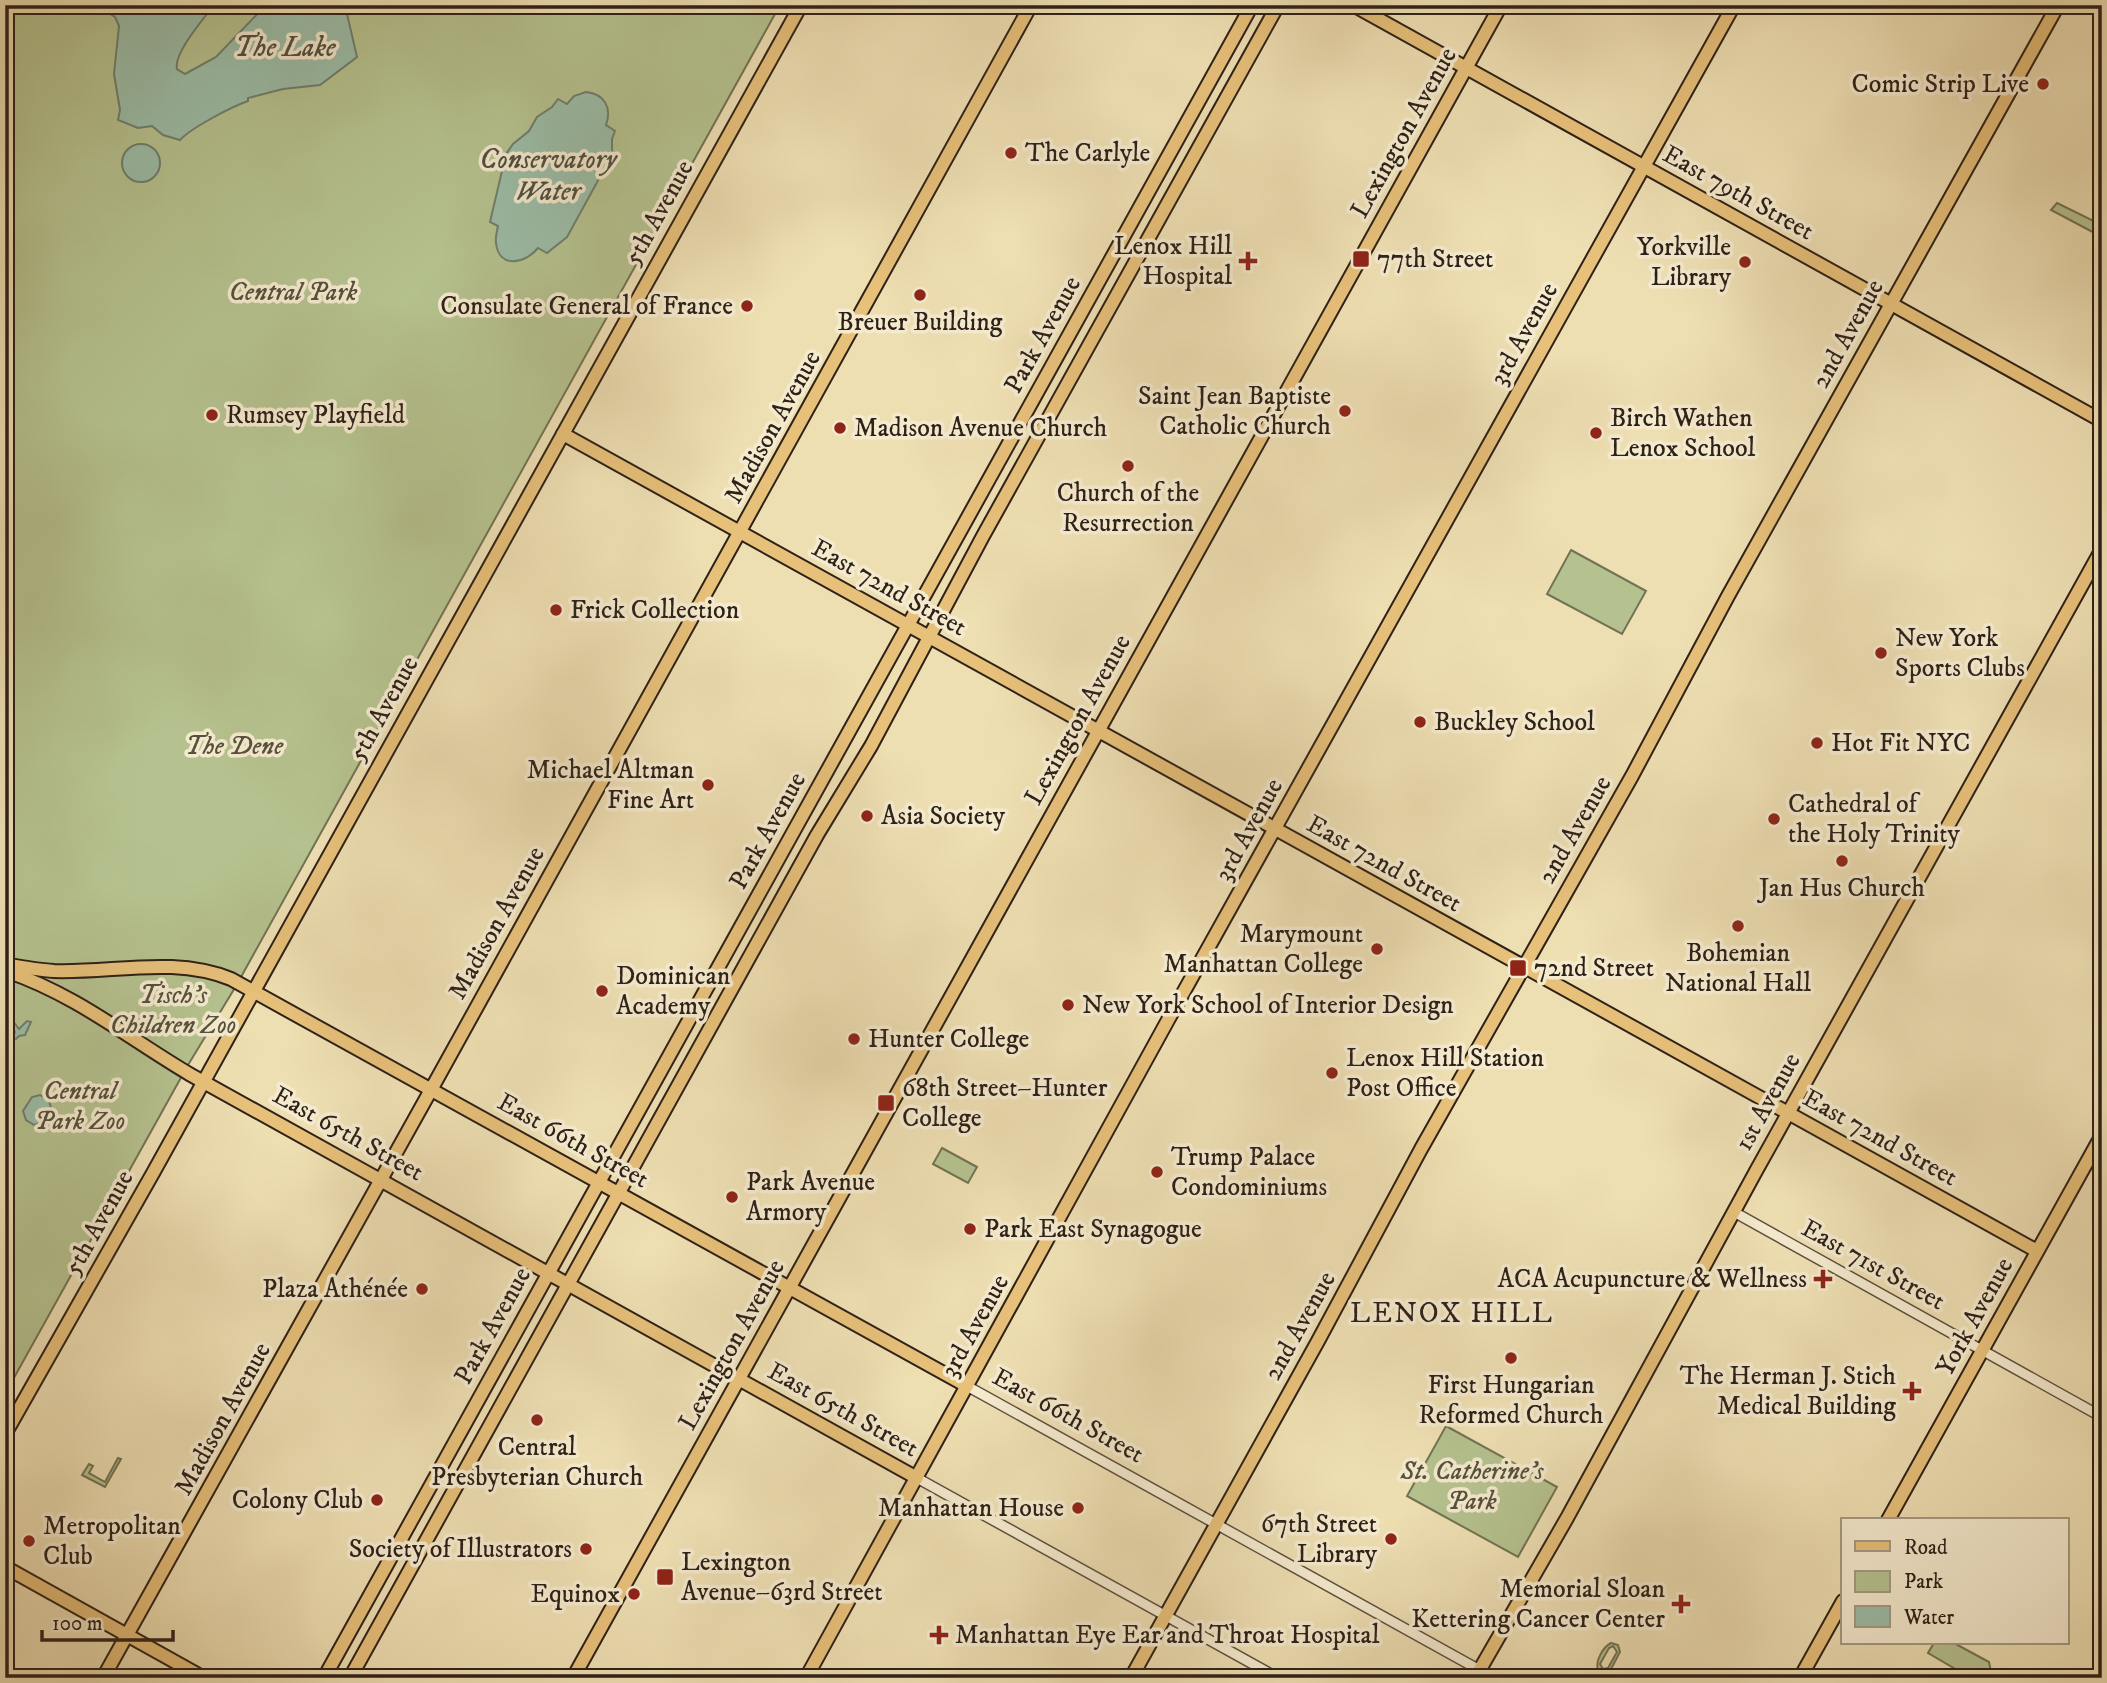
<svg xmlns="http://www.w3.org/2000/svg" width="2107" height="1683" viewBox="0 0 2107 1683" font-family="'IM FELL DW Pica',serif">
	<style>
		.green { fill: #b5c28f; stroke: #727254; stroke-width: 2; fill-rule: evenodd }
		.water { fill: #9bbda7; stroke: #6f7f6e; stroke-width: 2 }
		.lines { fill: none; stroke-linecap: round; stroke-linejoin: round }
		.highway-tunnel { stroke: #c8b994; stroke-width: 14; stroke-dasharray: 14 7; stroke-linecap: butt }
		.minor-casing { stroke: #5e503f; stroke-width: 12 }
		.major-casing { stroke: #2e2118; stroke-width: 16 }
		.minor { stroke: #f4eace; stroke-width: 9 }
		.major { stroke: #e7c07a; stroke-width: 12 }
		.poi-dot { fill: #8f2418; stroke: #f4eace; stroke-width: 2.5 }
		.labels { text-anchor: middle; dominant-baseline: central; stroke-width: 7; stroke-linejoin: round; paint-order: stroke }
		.poi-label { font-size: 26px; fill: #2e2118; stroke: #f4eace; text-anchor: start }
		.street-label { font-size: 26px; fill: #2e2118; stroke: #f4eace }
		.park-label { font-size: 26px; font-style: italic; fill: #56513c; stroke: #f4eace }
		.water-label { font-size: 28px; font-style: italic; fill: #4f5043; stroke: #f4eace }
		.neighbourhood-label { font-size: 28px; letter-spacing: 2px; fill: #2e2118; stroke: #f4eace }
	</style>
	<rect width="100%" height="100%" fill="#eedfb3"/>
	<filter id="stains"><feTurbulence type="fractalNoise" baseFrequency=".00286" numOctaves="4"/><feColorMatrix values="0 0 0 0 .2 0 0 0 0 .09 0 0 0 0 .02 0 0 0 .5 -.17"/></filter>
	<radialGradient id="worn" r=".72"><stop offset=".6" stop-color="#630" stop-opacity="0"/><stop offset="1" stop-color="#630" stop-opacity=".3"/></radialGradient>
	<!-- green -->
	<g class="green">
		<polygon points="5,5 780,5 236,986 188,1065 5,1394"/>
		<polygon points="2057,203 2102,225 2102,237 2051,210"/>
		<polygon points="1571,550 1646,591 1622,634 1547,594"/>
		<polygon points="942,1148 977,1167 968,1183 933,1164"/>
		<polygon points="1446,1426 1557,1487 1518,1557 1407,1496"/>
		<polygon points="118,1458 121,1459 105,1487 82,1475 89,1464 93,1466 89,1473 105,1482"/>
		<path d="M 1611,1643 L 1618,1645 L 1620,1652 L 1610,1671 L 1602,1673 L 1598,1670 C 1595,1661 1603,1647 1611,1643 ZM 1613,1646 L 1617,1652 L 1608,1668 L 1603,1669 L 1600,1664 L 1609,1648 Z"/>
		<polygon points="1934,1643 1954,1643 1989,1662 1991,1672 1988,1678 1960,1678 1962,1673 1928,1653"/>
	</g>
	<!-- water -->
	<g class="water">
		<path d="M 96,5 L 214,5 C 204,18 173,54 177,69 L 185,74 L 216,57 L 266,5 L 345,5 L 357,57 L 320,85 L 283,89 L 248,98 L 248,101 C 231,107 191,128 180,140 L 163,135 L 152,126 L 138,128 L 118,120 L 120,110 L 114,74 L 119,26 L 115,17 Z"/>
		<path d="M 586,92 C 605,94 612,108 606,125 L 615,131 L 612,139 L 612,155 L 567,237 L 547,253 L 538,248 C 525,264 499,269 496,243 C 495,237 497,232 498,226 L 490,222 L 506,154 L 513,144 L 529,131 L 537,117 L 552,107 L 558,99 L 567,104 L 574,96 Z"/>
		<circle cx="141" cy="163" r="19"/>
		<polygon points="5,1009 10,1022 12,1020 19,1029 27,1021 31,1022 25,1035 19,1036 16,1039 12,1038 15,1032 5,1022"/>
		<polygon points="40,1095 49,1100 51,1108 43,1122 34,1125 26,1120 23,1111 32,1097"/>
	</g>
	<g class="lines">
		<!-- highway-tunnel -->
		<polyline class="highway-tunnel" points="2100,1678 2102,1674"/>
		<defs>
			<g id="minor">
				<polyline points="1734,1212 2102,1417"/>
				<polyline points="967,1386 1494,1678"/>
				<polyline points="917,1478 1278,1678"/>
			</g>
			<g id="major">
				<polyline points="1353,5 2102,421"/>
				<polyline points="563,434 2037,1251"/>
				<path d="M 5,964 C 21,967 37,970 54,971 C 114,973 173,956 231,979 L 967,1386"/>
				<path d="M 6,971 C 77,995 128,1038 191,1075 L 917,1478"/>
				<polyline points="5,1434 153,1173 801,5"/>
				<polyline points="1888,1520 2102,1135"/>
				<polyline points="5,1567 204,1678"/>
				<polyline points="103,1678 427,1097 1031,5"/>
				<polyline points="324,1678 1252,5"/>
				<polyline points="350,1678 817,835 871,746 983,536 1278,5"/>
				<polyline points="573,1678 1501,5"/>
				<polyline points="806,1678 1168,1020 1734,5"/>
				<polyline points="1131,1678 1318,1341 1421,1149 1632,776 1728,596 2058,5"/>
				<polyline points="1475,1678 1567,1518 1756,1171 2102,549"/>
				<polyline points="1800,1678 1843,1601"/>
			</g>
		</defs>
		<!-- minor casing -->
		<use href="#minor" class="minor-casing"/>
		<!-- major casing -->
		<use href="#major" class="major-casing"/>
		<!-- minor -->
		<use href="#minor" class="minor"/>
		<!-- major -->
		<use href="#major" class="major"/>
	</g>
	<!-- markers -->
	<g class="poi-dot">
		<circle cx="2043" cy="84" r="7"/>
		<circle cx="1011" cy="153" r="7"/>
		<rect x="1352" y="250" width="18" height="18" rx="3.5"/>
		<path d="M1244.5 250.5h7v7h7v7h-7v7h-7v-7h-7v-7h7z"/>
		<circle cx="1745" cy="262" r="7"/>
		<circle cx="920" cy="295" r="7"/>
		<circle cx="747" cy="306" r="7"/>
		<circle cx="1345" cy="411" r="7"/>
		<circle cx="212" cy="415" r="7"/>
		<circle cx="840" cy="428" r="7"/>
		<circle cx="1596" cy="433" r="7"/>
		<circle cx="1128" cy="466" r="7"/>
		<circle cx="556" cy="610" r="7"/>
		<circle cx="1881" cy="653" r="7"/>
		<circle cx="1420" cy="722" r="7"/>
		<circle cx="1817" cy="743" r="7"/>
		<circle cx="708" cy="785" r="7"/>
		<circle cx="867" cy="816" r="7"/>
		<circle cx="1774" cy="819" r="7"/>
		<circle cx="1842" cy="861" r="7"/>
		<circle cx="1738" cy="926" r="7"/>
		<circle cx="1377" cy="949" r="7"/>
		<rect x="1509" y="959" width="18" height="18" rx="3.5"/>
		<circle cx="602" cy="991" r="7"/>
		<circle cx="1068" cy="1005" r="7"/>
		<circle cx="854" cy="1039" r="7"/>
		<circle cx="1332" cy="1073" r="7"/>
		<rect x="877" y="1094" width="18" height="18" rx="3.5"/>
		<circle cx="1157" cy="1172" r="7"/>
		<circle cx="732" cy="1197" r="7"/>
		<circle cx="970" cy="1229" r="7"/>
		<path d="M1819.5 1268.5h7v7h7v7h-7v7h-7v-7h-7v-7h7z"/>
		<circle cx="422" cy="1289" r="7"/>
		<circle cx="1511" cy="1358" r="7"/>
		<path d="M1908.5 1380.5h7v7h7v7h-7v7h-7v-7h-7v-7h7z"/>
		<circle cx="537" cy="1420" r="7"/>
		<circle cx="377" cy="1500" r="7"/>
		<circle cx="1078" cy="1508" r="7"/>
		<circle cx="1391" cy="1539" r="7"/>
		<circle cx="29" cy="1541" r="7"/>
		<circle cx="586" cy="1549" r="7"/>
		<rect x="656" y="1568" width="18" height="18" rx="3.5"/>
		<circle cx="634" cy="1594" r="7"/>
		<path d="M1677.5 1593.5h7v7h7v7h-7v7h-7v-7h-7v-7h7z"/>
		<path d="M935.5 1624.5h7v7h7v7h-7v7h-7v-7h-7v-7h7z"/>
	</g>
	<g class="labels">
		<!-- poi labels -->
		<g class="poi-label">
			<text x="2029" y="84" text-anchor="end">Comic Strip Live</text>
			<text x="1025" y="153">The Carlyle</text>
			<text x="1232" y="246" text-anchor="end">Lenox Hill<tspan x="1232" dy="30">Hospital</tspan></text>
			<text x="1731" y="247" text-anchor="end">Yorkville<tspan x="1731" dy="30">Library</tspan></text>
			<text x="1377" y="259">77th Street</text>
			<text x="733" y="306" text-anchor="end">Consulate General of France</text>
			<text x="920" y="322" text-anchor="middle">Breuer Building</text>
			<text x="1331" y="396" text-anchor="end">Saint Jean Baptiste<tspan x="1331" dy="30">Catholic Church</tspan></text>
			<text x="226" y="415">Rumsey Playfield</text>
			<text x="1610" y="418">Birch Wathen<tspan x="1610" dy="30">Lenox School</tspan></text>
			<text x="854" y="428">Madison Avenue Church</text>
			<text x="1128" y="493" text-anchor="middle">Church of the<tspan x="1128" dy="30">Resurrection</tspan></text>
			<text x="570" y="610">Frick Collection</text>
			<text x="1895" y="638">New York<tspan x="1895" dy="30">Sports Clubs</tspan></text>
			<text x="1434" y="722">Buckley School</text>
			<text x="1831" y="743">Hot Fit NYC</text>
			<text x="694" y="770" text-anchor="end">Michael Altman<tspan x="694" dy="30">Fine Art</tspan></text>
			<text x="1788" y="804">Cathedral of<tspan x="1788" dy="30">the Holy Trinity</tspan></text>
			<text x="881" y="816">Asia Society</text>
			<text x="1842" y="888" text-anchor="middle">Jan Hus Church</text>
			<text x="1363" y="934" text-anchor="end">Marymount<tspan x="1363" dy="30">Manhattan College</tspan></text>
			<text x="1738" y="953" text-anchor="middle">Bohemian<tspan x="1738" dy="30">National Hall</tspan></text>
			<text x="1534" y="968">72nd Street</text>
			<text x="616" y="976">Dominican<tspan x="616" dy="30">Academy</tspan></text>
			<text x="1082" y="1005">New York School of Interior Design</text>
			<text x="868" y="1039">Hunter College</text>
			<text x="1346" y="1058">Lenox Hill Station<tspan x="1346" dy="30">Post Office</tspan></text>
			<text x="902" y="1088">68th Street–Hunter<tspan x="902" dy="30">College</tspan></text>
			<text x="1171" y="1157">Trump Palace<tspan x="1171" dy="30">Condominiums</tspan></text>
			<text x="746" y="1182">Park Avenue<tspan x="746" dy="30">Armory</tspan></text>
			<text x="984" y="1229">Park East Synagogue</text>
			<text x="1807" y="1279" text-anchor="end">ACA Acupuncture &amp; Wellness</text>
			<text x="408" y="1289" text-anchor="end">Plaza Athénée</text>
			<text x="1896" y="1376" text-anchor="end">The Herman J. Stich<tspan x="1896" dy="30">Medical Building</tspan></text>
			<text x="1511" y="1385" text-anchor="middle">First Hungarian<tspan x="1511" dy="30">Reformed Church</tspan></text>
			<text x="537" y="1447" text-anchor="middle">Central<tspan x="537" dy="30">Presbyterian Church</tspan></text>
			<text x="363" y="1500" text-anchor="end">Colony Club</text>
			<text x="1064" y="1508" text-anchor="end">Manhattan House</text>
			<text x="1377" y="1524" text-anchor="end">67th Street<tspan x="1377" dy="30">Library</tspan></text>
			<text x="43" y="1526">Metropolitan<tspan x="43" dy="30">Club</tspan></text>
			<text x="572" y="1549" text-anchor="end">Society of Illustrators</text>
			<text x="681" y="1562">Lexington<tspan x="681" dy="30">Avenue–63rd Street</tspan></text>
			<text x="1665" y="1589" text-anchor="end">Memorial Sloan<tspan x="1665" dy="30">Kettering Cancer Center</tspan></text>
			<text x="620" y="1594" text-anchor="end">Equinox</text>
			<text x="955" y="1635">Manhattan Eye Ear and Throat Hospital</text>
		</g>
		<!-- street labels -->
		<g class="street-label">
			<text transform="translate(1404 133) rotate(-61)">Lexington Avenue</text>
			<text transform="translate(1738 193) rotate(29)">East 79th Street</text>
			<text transform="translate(659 213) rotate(-61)">5th Avenue</text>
			<text transform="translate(1524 334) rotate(-61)">3rd Avenue</text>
			<text transform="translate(1848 334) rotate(-61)">2nd Avenue</text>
			<text transform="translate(1043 335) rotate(-61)">Park Avenue</text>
			<text transform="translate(773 427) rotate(-61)">Madison Avenue</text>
			<text transform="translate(889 588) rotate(29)">East 72nd Street</text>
			<text transform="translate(384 709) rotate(-61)">5th Avenue</text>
			<text transform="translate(1078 720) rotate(-61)">Lexington Avenue</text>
			<text transform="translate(1249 830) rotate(-61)">3rd Avenue</text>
			<text transform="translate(1575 830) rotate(-60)">2nd Avenue</text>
			<text transform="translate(768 831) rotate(-61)">Park Avenue</text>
			<text transform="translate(1384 864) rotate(29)">East 72nd Street</text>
			<text transform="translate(497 923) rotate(-61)">Madison Avenue</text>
			<text transform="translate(1768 1102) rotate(-61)">1st Avenue</text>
			<text transform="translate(348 1134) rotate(29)">East 65th Street</text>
			<text transform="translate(1880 1138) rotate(29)">East 72nd Street</text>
			<text transform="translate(573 1141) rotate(29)">East 66th Street</text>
			<text transform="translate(99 1223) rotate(-61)">5th Avenue</text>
			<text transform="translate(1873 1265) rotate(29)">East 71st Street</text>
			<text transform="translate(1975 1317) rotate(-61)">York Avenue</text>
			<text transform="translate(493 1326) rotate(-61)">Park Avenue</text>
			<text transform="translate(975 1326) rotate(-61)">3rd Avenue</text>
			<text transform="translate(1300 1326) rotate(-61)">2nd Avenue</text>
			<text transform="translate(732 1345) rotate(-61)">Lexington Avenue</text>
			<text transform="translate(843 1410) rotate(29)">East 65th Street</text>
			<text transform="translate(1068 1416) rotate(29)">East 66th Street</text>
			<text transform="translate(223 1419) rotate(-61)">Madison Avenue</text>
		</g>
		<!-- park labels -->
		<g class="park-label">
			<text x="293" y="292">Central Park</text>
			<text x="234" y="746">The Dene</text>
			<text x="173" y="995">Tisch's<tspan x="173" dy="30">Children Zoo</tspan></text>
			<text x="80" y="1091">Central<tspan x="80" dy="30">Park Zoo</tspan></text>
			<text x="1472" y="1471">St. Catherine's<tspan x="1472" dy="30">Park</tspan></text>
		</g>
		<!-- water labels -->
		<g class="water-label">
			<text x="285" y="47">The Lake</text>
			<text x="548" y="159">Conservatory<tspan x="548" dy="32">Water</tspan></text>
		</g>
		<!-- neighbourhood labels -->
		<g class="neighbourhood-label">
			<text x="1452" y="1313">LENOX HILL</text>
		</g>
	</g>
	<!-- margin -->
	<rect width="2107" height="1683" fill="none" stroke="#eedfb3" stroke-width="28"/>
	<rect x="7" y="7" width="2093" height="1669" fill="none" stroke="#2e2118" stroke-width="3.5"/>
	<rect x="14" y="14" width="2079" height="1655" fill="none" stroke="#2e2118" stroke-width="2"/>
	<!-- legend -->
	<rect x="1841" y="1518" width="228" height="126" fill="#f4eace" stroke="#a59a85" stroke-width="2"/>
	<rect x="1855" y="1541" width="35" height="10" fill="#e7c07a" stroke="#a59a85" stroke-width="2"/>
	<text x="1904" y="1554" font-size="21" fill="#2e2118">Road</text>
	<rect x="1855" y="1571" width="35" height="21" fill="#b5c28f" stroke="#a59a85" stroke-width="2"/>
	<text x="1904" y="1588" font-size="21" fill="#2e2118">Park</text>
	<rect x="1855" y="1606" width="35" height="21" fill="#9bbda7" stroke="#a59a85" stroke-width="2"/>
	<text x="1904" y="1624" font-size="21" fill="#2e2118">Water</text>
	<!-- scale -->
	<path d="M42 1630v10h131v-10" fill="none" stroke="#2e2118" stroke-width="3.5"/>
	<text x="52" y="1630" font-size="21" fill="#2e2118" stroke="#f4eace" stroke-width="5" paint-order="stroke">100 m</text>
	<rect width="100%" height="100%" filter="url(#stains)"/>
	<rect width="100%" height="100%" fill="url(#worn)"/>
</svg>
